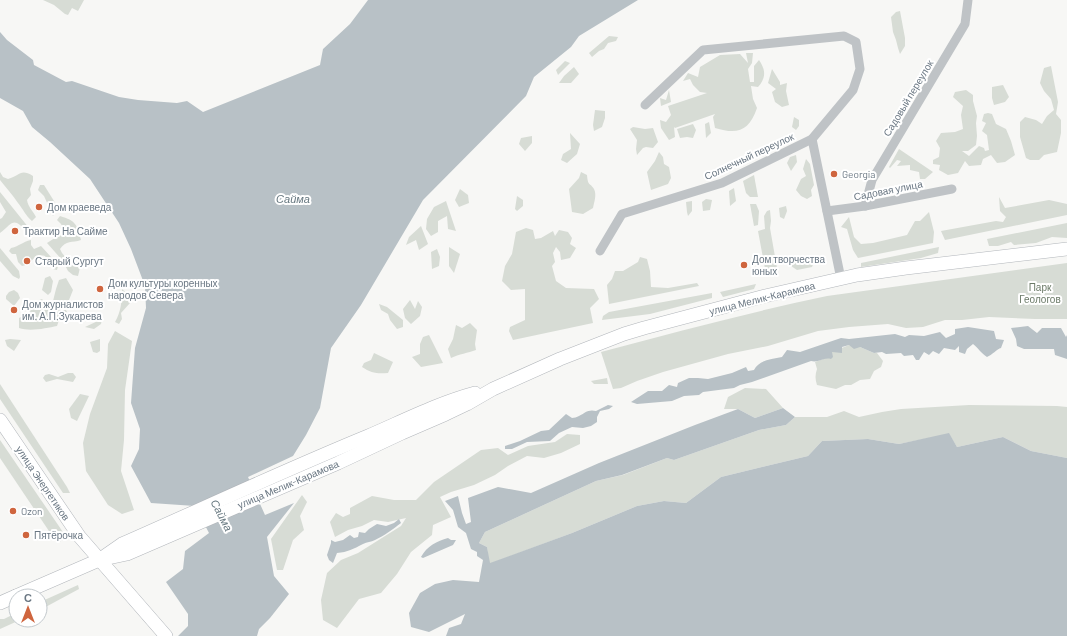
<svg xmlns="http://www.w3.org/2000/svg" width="1067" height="636" viewBox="0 0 1067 636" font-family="Barlow,sans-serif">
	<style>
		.green { fill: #d7dcd5 }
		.water { fill: #b8c1c6 }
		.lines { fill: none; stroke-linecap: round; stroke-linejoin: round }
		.secondary-casing { stroke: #b2b6bb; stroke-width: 14 }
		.street { stroke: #bfc3c6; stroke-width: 9 }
		.secondary { stroke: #fff; stroke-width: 13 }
		.poi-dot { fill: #cf653e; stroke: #fff; stroke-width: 1.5 }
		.labels { text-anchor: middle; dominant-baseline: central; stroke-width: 4; stroke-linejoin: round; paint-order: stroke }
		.street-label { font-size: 10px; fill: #6a7783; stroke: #fff }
		.poi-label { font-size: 10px; fill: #6a7783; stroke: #fff; text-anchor: start }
		.park-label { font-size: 10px; fill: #6b7a68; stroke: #fff }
		.water-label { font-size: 11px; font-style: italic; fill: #66777f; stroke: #fff }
	</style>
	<rect width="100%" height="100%" fill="#f7f7f5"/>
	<!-- green -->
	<g class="green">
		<polygon points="43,0 84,0 78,11 72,8 68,15 65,14 54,5"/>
		<polygon points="900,11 905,38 905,46 900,54 898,48 896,40 893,32 891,17 896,12"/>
		<polygon points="609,36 618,37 616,41 608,43 604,49 599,51 592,57 589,53"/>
		<path d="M 746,53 L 753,53 L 752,63 L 748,69 L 750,82 L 754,82 L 754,66 L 759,60 C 766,70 766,78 758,87 L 751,86 L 753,99 L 757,108 C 749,131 738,135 715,128 L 713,117 L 715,114 L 675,128 L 674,127 L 675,137 L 669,140 L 661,128 L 660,120 L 666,122 L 671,115 L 668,106 L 707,93 L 700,92 L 693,85 L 690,79 L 683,81 L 688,73 L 698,77 L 700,67 L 720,55 L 740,54 L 748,63 Z"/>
		<polygon points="565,61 570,63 558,75 556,70"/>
		<polygon points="1051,66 1058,102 1056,114 1061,120 1061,133 1057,152 1044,155 1039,160 1030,160 1026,158 1020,137 1020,122 1025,117 1036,120 1042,124 1047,116 1054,110 1051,99 1044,91 1040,83 1044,68"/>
		<polygon points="574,67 579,74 571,83 559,83 564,76"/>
		<polygon points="772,69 780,82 780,85 787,83 786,91 789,105 782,107 775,102 772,92 776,89 768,83"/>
		<polygon points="1003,85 1009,97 1005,102 994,105 992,98 992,87"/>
		<polygon points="669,90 671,102 661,106 660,98 666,100"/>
		<polygon points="966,90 973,95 973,101 977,116 976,123 977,136 976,145 968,151 962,151 969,156 979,146 984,148 985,151 989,150 987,135 982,131 986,123 982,121 984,114 988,113 992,114 996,124 1006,129 1011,141 1015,155 1005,162 997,163 991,155 983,159 981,165 969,166 965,161 958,173 948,175 939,170 940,165 933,164 933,160 939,157 940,148 936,141 941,133 955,132 963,129 961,115 963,106 953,97 955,92"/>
		<polygon points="595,110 605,111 605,118 602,127 594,131 593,125"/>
		<polygon points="794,117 799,120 799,126 796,130 792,127"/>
		<polygon points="709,122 711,133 706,138 705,124"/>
		<polygon points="693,124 696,130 693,138 687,137 680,138 677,129"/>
		<polygon points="633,127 645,129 653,128 658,142 653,148 646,147 643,148 637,155 636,149 637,140 630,129"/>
		<polygon points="570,133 580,144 577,154 567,163 561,160 563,154 571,149"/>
		<polygon points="532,136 532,143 525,151 519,144 521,138"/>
		<polygon points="899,149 933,172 925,179 920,179 919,172 910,170 910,165 897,166 901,161 897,160 890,168 889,167"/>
		<polygon points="659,152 663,157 664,164 669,167 671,178 668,184 651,190 647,172 655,161"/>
		<polygon points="796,155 797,162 791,171 787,163 790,157"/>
		<polygon points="806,159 810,164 814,185 811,190 812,196 807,199 801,196 796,190 801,179 806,176 803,169"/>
		<path d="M 0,172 L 3,177 L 8,179 C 20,176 20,168 33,176 L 33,181 L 30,189 L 31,195 L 27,200 C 28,207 33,211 36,217 L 32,221 C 26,216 23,209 18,203 C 13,195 6,188 0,180 Z"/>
		<path d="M 581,172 L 587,175 C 588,187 590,182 594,189 C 597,195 594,202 593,208 L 583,214 L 572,212 L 569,189 L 579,178 Z"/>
		<polygon points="754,175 758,197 750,197 746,193 743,181"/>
		<polygon points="40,185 44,185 59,209 55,212 53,216 44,196 38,190"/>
		<polygon points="734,188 736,201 730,206 729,191"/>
		<polygon points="460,189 468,195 469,203 459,207 455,200"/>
		<path d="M 0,192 L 29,228 L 31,232 L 27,232 C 13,216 13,223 0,233 L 0,219 L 2,218 L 6,212 L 0,202 Z"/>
		<polygon points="517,196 523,200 523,206 517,211 515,209"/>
		<polygon points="999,197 1005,208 1049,200 1067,204 1067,215 945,240 941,231 996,221 1003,222 1006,217 1000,211"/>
		<polygon points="706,199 712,200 710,210 703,211 702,202"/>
		<polygon points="446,201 456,231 448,229 447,216 438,221 438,232 431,236 426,229 427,219 434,207"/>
		<polygon points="692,201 692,211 688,216 687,212 686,202"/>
		<polygon points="750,204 756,204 759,211 758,225 754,226"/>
		<polygon points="786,206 787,211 784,219 780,217 779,208"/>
		<polygon points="770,210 771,221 770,228 777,268 773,274 766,274 758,231 765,229 764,216 767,211"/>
		<polygon points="929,212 934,232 933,243 858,258 853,250 847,229 841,227 849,217 854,237 861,244 873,243 907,235 915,221 920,221"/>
		<path d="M 60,216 C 76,221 77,224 81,240 C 72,243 66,240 60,249 L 62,253 L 72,265 L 78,263 C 81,267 79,272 78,276 L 73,275 L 68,271 L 63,261 L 47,243 L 61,234 L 64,230 L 61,224 L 57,220 Z"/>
		<polygon points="1067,223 1067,238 1052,237 1036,243 1014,245 1011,242 998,246 989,246 987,239"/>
		<polygon points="421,226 428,244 419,250 416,240 406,245 409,237"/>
		<polygon points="526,228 533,230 535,239 541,238 553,231 555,236 559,230 568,232 572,238 570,244 576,248 570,258 561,260 560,252 556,247 553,253 555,262 552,266 556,281 566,288 594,289 599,299 590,308 593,323 513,340 509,331 510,327 525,320 525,289 511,290 502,281 505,266 512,254 516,232"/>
		<path d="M 31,240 L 31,245 L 34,249 L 41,246 L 51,257 L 58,266 L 57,270 L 53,269 L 45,256 C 34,253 31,265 22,266 L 18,262 L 16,254 L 12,254 L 9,251 L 11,248 C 20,246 22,242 31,240 Z"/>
		<polygon points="449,247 460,254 454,273 449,266"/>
		<polygon points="939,247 938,253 921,258 861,267 861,263"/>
		<polygon points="0,248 19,271 20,277 19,279 13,276 0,261"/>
		<polygon points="437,249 440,257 439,266 432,269 431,252"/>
		<polygon points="794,255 799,257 801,264 814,262 812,267 797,270 791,266 787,258"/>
		<polygon points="640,257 647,259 650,271 651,287 668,288 697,283 699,286 609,304 607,285 612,279 615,271 623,271 638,262"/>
		<path d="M 1067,263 L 1067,319 L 1035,319 L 989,317 L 962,320 L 945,320 L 923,327 L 906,328 L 888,324 L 849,327 L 818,331 L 768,346 L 728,354 L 663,372 L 637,381 L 621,388 L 613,389 L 601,352 C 676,332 751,312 827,296 Z"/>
		<polygon points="50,276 53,281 51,292 48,295 42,290 45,278"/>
		<path d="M 66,278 L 73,290 L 69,300 L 63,304 L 68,314 L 67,318 L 59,320 L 57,326 C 47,328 30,332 19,328 L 19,318 C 28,314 29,313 32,303 L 42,299 L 50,309 L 52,305 L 56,289 L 59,280 Z"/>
		<polygon points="756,284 754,289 723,297 720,292"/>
		<path d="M 122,289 L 130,296 L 130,303 L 121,313 L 122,319 L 119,324 L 115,322 C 121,312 122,301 122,289 Z"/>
		<polygon points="14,290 18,293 20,298 14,306 6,299 6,296 9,292"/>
		<polygon points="712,293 712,298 650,314 602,320 603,316 609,312"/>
		<polygon points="410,300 415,309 418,301 422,307 420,316 411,324 405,318 403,309"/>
		<polygon points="379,304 387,307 403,320 403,327 397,329 390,320 388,314 381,310"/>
		<polygon points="102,319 101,324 94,329 85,327"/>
		<path d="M 470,323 L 477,330 L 475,344 L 476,350 C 468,353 459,354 451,358 L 448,349 L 453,339 L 456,325 L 462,328 Z"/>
		<polygon points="115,331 132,341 125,390 124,440 121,471 134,510 122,514 108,505 86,471 83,443 90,414 107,368 108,344"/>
		<polygon points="429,335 443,363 421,367 412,357 420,354 420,344 423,337"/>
		<polygon points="10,339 21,340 14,351 7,346 5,340"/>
		<polygon points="100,339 100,351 97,353 93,352 90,342"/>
		<path d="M 849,345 L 860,347 L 874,353 L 877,353 L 883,361 L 881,367 L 874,371 L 870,379 L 860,380 L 851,385 L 845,385 L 836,389 L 817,385 C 815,379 815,375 817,369 L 815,362 L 826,358 L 832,352 Z"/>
		<path d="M 374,353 L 393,362 L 388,373 C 377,374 371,373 362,367 L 364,363 L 371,360 Z"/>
		<polygon points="68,373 73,373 76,377 73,382 57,379 46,382 43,378 45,375 49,374 58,377"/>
		<polygon points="607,378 608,384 594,384 591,381"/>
		<polygon points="0,384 67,487 70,493 63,493 0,399"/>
		<polygon points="745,388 766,389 783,408 755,418 738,409 724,409 728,397"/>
		<polygon points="80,394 89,396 77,421 71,418 69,409"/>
		<polygon points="969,405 1057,406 1067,407 1067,458 1031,451 1003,437 957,447 949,434 899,444 868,439 822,441 808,456 721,477 686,503 664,501 637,506 572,533 489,564 487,547 479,543 485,532 596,481 623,475 667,458 674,460 759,430 786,425 795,417 827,417 844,411 859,417 882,412 901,409"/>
		<polygon points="567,434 580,435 580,444 561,453 544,458 527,456 508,466 495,475 474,485 451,492 440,497 451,517 433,525 432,535 411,552 397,574 381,593 359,599 337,628 323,620 321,600 327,573 341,560 358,553 401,526 406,518 388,522 374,520 362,526 348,530 335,537 330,522 336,513 343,517 350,514 350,508 372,496 394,500 416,500 434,482 481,450 498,448 508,455 528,446 555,442"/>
		<polygon points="0,440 67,538 57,543 0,458"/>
		<polygon points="302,495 307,502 300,516 304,530 293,540 283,570 277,570 271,539"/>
		<polygon points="78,585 79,589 40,610 40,602"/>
		<polygon points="16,613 16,620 20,620 0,629 0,619 4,619"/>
	</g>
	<!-- water -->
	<g class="water">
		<polygon points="368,0 638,0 579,36 571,47 534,77 526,96 423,200 361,305 331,348 320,408 306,435 293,456 248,477 265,515 294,503 267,537 274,576 289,594 270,618 259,629 257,636 178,636 188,626 188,614 166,582 183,569 185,551 209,533 195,506 151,503 131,466 139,449 140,429 131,403 135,348 146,308 145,286 131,249 119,223 90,179 50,142 32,127 23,111 0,98 0,32 7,40 33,60 34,65 66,82 72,81 119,97 138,100 177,103 187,101 203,112 320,65 323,49 350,24"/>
		<polygon points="1028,326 1037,333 1042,328 1061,328 1066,337 1067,335 1067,359 1055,355 1054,349 1024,349 1017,346 1016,339 1011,328"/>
		<path d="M 968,327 L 994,331 L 996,339 L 1004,340 L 1001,348 C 997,349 992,355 987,357 C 981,353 979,349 973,344 L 967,349 L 965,354 L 959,352 L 959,346 L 955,350 L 944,348 L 939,354 L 933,351 L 929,355 L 924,352 L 919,360 L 916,360 L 913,355 L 904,356 L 901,353 L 886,354 L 882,352 L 874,353 L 860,347 L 854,349 L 849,345 L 842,347 L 842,353 L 832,352 L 833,357 L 831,359 C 823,357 819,363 811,361 L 752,382 L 740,385 L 734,388 L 703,392 L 699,395 L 684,396 L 672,401 L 637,404 L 631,402 L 648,391 L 662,391 L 669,385 L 677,387 L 678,383 L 689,378 L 698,378 L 708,379 L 732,373 L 746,367 L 748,371 L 754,370 C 759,360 771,359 782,357 L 787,350 L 800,352 L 841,338 L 849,339 L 895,334 L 905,337 L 909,335 L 924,336 L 940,332 L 946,338 L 955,334 L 955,329 Z"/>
		<path d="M 608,405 L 613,406 L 609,409 L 600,411 L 597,417 L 597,422 L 591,426 L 583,428 L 572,427 L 559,433 L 550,441 L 527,442 L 512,449 L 505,449 L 505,446 L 520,441 L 541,431 L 549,430 L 566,414 L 572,418 C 574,418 577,417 579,416 C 585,413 588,409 596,411 Z"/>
		<polygon points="783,408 795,417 786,425 759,430 674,460 667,458 622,475 596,481 485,532 479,543 487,547 490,563 572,533 637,506 664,501 686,503 721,477 808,456 822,441 868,439 899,444 949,433 957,447 1003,437 1031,451 1067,458 1067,636 446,636 449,628 461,624 465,614 429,632 411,627 409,613 420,593 435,584 453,580 479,582 483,560 477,556 477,552 471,549 466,533 458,527 453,510 445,501 458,496 462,513 466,524 471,522 468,498 498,487 531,493 599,463 695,425 738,409 755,418"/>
		<path d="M 399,519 L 401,523 C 393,529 384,536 375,540 C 371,542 367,542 363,544 C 353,549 348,552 337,553 L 333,563 L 329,560 L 327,555 L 331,543 L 331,540 L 335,542 L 343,540 L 350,535 L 354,538 L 358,537 L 359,532 L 365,533 L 369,529 L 377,524 L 386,526 L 394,523 Z"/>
		<path d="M 448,538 L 451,540 L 456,540 L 453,545 L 423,558 L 421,557 C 427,546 437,541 448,538 Z"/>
	</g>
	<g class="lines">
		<defs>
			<g id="secondary">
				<polyline points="0,420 79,536 166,636"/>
				<polyline points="99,560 127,554 338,463 402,433 446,414 467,404 493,389 560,359 624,334 644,328 765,296 857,275 906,268 1067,249"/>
				<path d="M 16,596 L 99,560 L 122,544 C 204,508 285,470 368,436 C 403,421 438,403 475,393"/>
				<polyline points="0,603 16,596"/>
			</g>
		</defs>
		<!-- secondary casing -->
		<use href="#secondary" class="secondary-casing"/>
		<!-- street -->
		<g class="street">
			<polyline points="812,139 841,279"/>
			<polyline points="865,206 872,180 965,24 968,0"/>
			<polyline points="827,211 865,206 952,189"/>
			<polyline points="600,251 622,214 722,183 812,139 853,90 860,69 856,42 844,36 703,50 645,105"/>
		</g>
		<!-- secondary -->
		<use href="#secondary" class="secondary"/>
	</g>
	<!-- markers -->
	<g class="poi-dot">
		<circle cx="834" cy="174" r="4"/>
		<circle cx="39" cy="207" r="4"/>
		<circle cx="15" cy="231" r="4"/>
		<circle cx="27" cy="261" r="4"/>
		<circle cx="744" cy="265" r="4"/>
		<circle cx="100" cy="289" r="4"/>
		<circle cx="14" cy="310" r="4"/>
		<circle cx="13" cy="511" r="4"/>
		<circle cx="26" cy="535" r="4"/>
	</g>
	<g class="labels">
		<!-- street labels -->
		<g class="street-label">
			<text transform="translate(908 98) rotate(-59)">Садовый переулок</text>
			<text transform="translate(749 156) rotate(-25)">Солнечный переулок</text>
			<text transform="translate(888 190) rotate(-11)">Садовая улица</text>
			<text transform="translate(762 298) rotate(-14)">улица Мелик-Карамова</text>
			<text transform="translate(43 483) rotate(56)">улица Энергетиков</text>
			<text transform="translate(288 484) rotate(-23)">улица Мелик-Карамова</text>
		</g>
		<!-- poi labels -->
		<g class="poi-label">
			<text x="842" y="174">Georgia</text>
			<text x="47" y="207">Дом краеведа</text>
			<text x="23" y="231">Трактир На Сайме</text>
			<text x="752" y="259">Дом творчества<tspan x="752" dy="12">юных</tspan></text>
			<text x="35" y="261">Старый Сургут</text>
			<text x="108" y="283">Дом культуры коренных<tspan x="108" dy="12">народов Севера</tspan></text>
			<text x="22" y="304">Дом журналистов<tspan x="22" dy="12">им. А.П.Зукарева</tspan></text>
			<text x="21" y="511">Ozon</text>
			<text x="34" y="535">Пятёрочка</text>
		</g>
		<!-- park labels -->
		<g class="park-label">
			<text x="1040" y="287">Парк<tspan x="1040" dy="12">Геологов</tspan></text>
		</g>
		<!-- water labels -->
		<g class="water-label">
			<text x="293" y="198">Сайма</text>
			<text transform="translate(222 515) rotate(63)">Сайма</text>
		</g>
	</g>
	<!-- north arrow -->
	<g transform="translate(28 608)"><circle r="19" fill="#ffffff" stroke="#c3c9cd"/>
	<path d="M0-3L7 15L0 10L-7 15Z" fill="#cf653e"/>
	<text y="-6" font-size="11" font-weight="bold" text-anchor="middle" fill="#6a7783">С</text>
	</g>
</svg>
